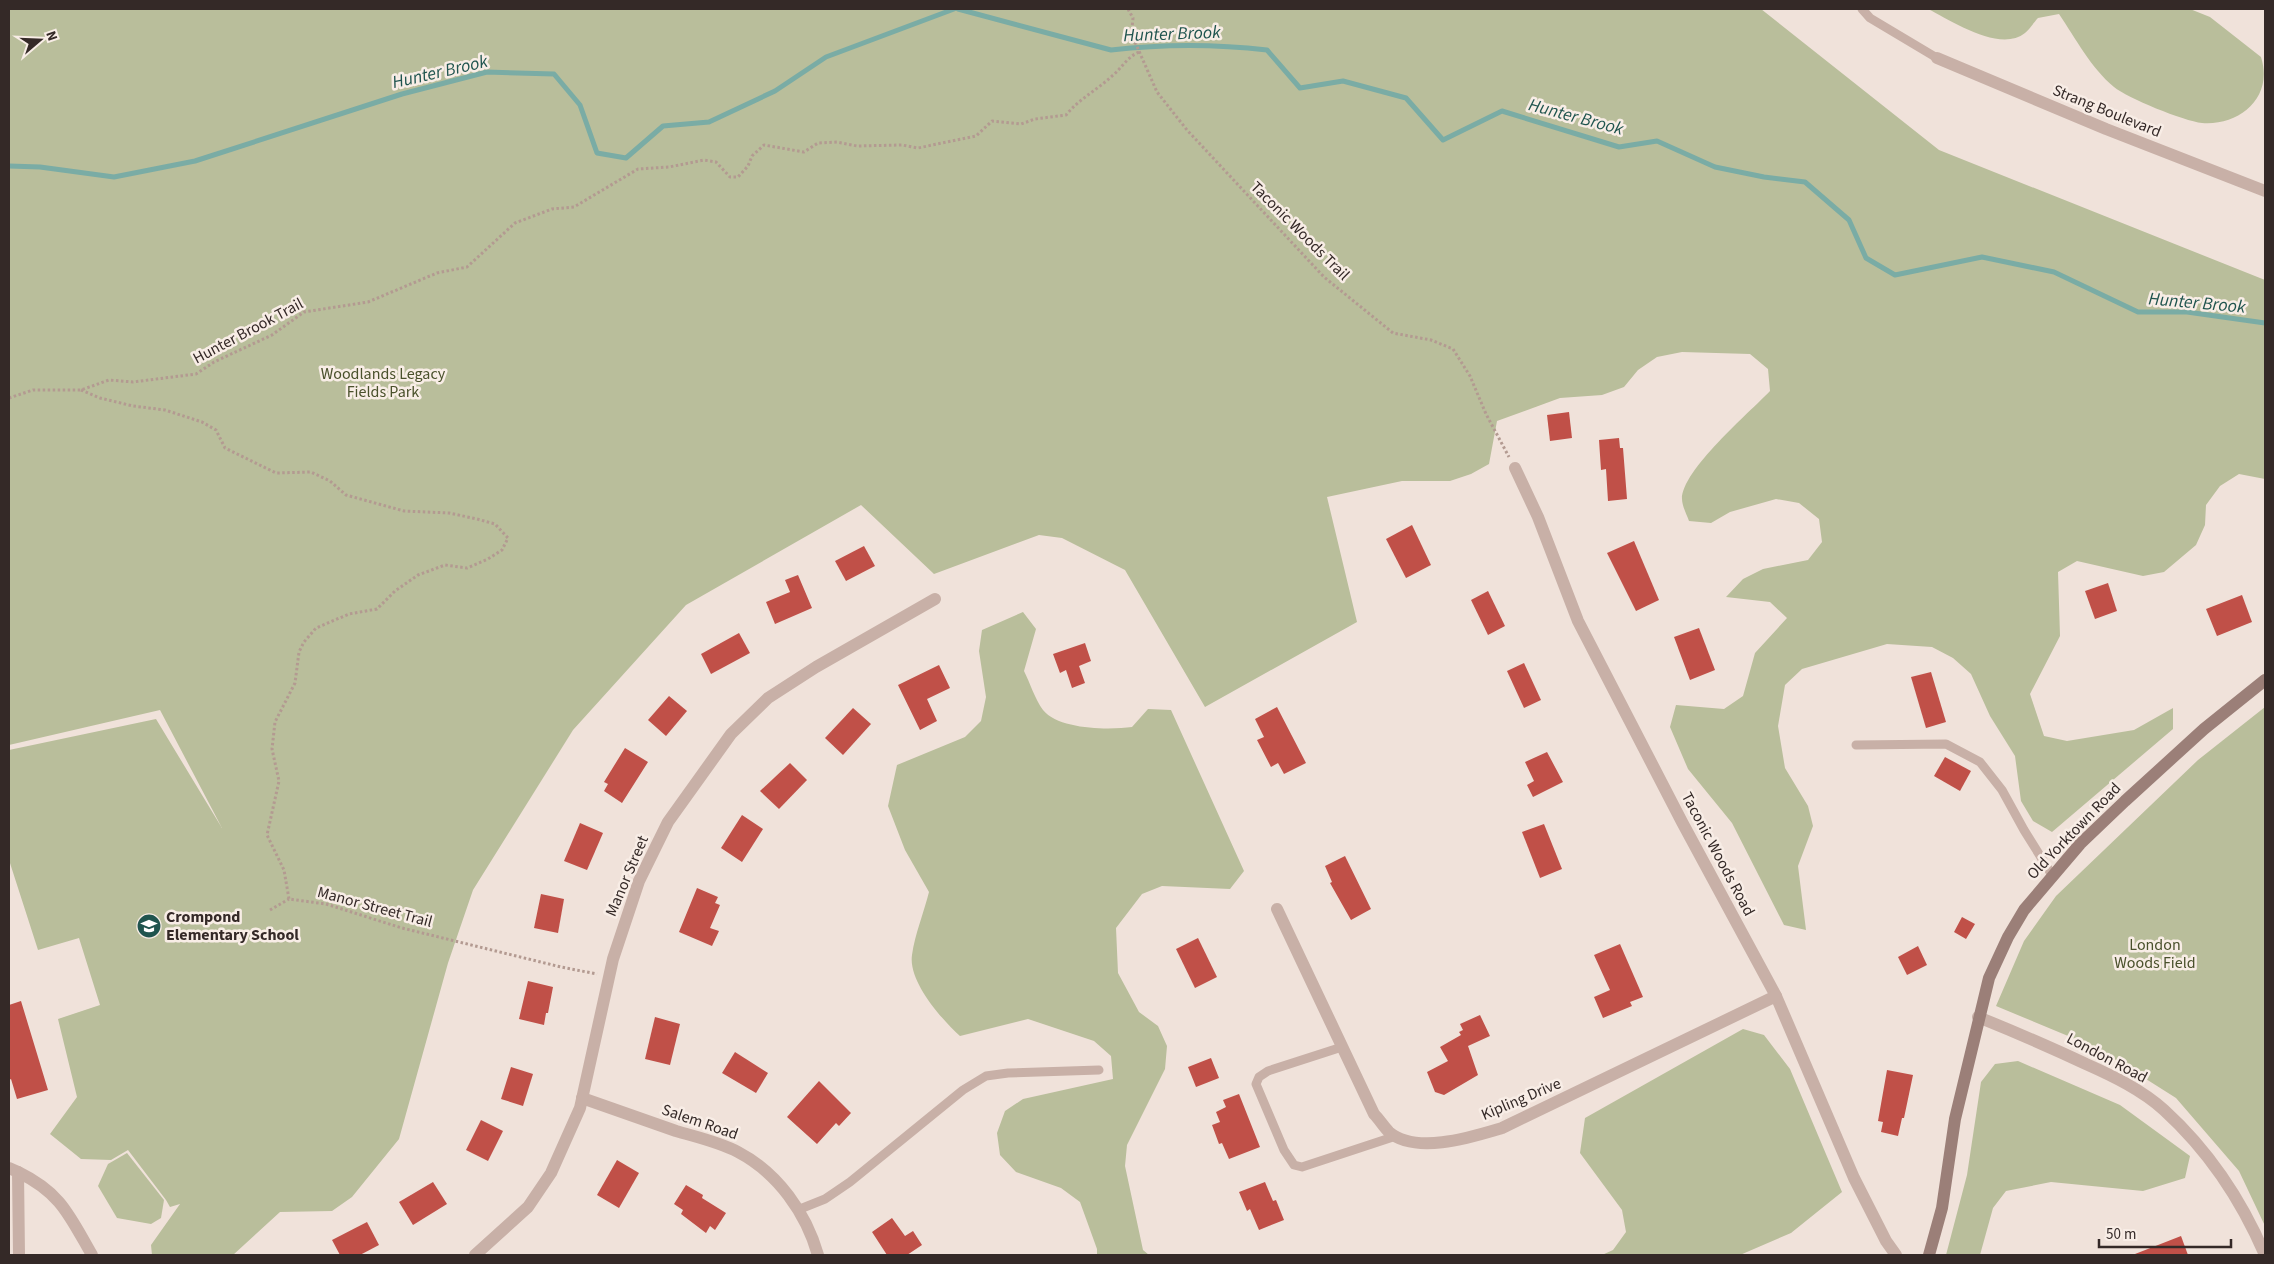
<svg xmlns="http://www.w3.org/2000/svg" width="2274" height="1264" viewBox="0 0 2274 1264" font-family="'Source Sans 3',sans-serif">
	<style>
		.green { fill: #b9be9b }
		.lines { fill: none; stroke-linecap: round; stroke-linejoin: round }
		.stream { stroke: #7aaca5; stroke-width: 5 }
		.building { fill: #c05048 }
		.path { stroke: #b39a91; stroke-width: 3; stroke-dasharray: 2.5 2.5; stroke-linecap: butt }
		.service { stroke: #c8b0a7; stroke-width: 9 }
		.minor { stroke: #c8b0a7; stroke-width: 12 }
		.tertiary { stroke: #c8b0a7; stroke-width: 12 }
		.secondary { stroke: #9b7f78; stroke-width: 12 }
		.labels { text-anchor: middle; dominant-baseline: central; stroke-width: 5; stroke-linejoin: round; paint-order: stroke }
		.street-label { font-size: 16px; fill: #342927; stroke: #f8ede6 }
		.park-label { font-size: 16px; fill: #4a512c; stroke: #f8ede6 }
		.poi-label { font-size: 16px; font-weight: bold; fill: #342927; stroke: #f8ede6; text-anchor: start }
		.water-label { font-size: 18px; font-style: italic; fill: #1f544e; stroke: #f8ede6 }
	</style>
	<rect width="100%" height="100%" fill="#f0e2da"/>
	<!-- green -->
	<g class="green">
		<path d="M 9,9 L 1761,9 L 1939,150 L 2265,280 L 2265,479 L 2239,474 L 2220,486 L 2206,505 L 2205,525 L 2196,545 L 2164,572 L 2143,576 L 2077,561 L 2058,572 L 2060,636 L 2030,694 L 2044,736 L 2067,741 L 2134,730 L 2173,708 L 2173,729 L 2052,832 L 2033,821 L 2021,801 L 2015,756 L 1990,716 L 1971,674 L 1953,658 L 1932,647 L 1887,644 L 1802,669 L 1785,685 L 1778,726 L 1785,768 L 1808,806 L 1813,826 L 1798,866 L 1806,930 L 1784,925 L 1732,823 L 1688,769 L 1670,727 L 1676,705 L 1724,709 L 1743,696 L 1755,653 L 1787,618 L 1770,602 L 1726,597 L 1743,579 L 1763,569 L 1808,560 L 1822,542 L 1819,519 L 1799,503 L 1776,499 L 1730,512 L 1711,523 L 1689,521 C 1687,515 1682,506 1682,499 C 1682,470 1749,413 1770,391 L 1768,369 L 1750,354 L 1682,352 L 1657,357 L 1638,370 L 1624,387 L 1602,395 L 1560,398 L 1497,421 L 1489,464 L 1471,474 L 1450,481 L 1402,481 L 1327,497 L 1357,622 L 1205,707 L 1125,570 L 1062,538 L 1039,535 L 934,574 L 861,505 L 686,605 L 573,730 L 473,890 L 448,963 L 399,1139 L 352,1197 L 332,1211 L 280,1212 L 233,1255 L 152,1255 L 151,1245 L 180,1204 L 170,1207 L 166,1200 L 128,1150 L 111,1160 L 81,1159 L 50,1134 L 77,1097 L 58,1019 L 100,1005 L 79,938 L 38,950 L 9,860 L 9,750 L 156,719 L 222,828 L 160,710 L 9,745 Z"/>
		<path d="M 1928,9 L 2190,9 L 2210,17 L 2261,57 C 2274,98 2239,126 2202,123 C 2184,121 2127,98 2114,87 C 2091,68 2076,39 2059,14 L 2038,18 C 2034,22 2030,29 2025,33 C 2000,53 1952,21 1928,9 Z"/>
		<path d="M 1023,612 L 1036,629 L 1024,671 C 1030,683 1035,699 1043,710 C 1059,730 1110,730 1132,727 L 1148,709 L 1171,710 L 1244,871 L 1230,889 L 1162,886 L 1142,894 L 1116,928 L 1118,973 L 1139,1012 L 1158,1026 L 1167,1046 L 1165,1069 L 1127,1145 L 1125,1166 L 1143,1250 L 1149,1255 L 1097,1255 L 1097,1249 L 1080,1202 L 1061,1188 L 1016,1172 L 1000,1155 L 997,1133 L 1005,1111 L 1023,1099 L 1113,1079 L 1111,1056 L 1094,1041 L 1028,1019 L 960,1036 C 942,1020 908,981 912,955 C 915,934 924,912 929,892 L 905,850 L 888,806 L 897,765 L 965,737 L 981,721 L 986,697 L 979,651 L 982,630 Z"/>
		<polygon points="2265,707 2265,1226 2239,1171 2176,1098 2097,1048 1996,1006 2024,941 2056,896 2198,760"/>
		<polygon points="1743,1029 1764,1035 1790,1069 1842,1192 1791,1233 1740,1255 1602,1255 1613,1250 1626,1232 1622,1210 1580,1153 1585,1118"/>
		<polygon points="2018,1061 2120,1105 2190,1156 2185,1178 2143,1191 2051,1182 2006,1191 1993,1208 1980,1255 1946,1255 1967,1175 1981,1082 1995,1064"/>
		<polygon points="127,1153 164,1200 161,1218 151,1224 117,1218 98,1186 108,1164"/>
	</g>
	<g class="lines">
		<!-- stream -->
		<g class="stream">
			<path d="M 958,9 L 1111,50 C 1163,44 1216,44 1267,50 L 1300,88 L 1343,81 L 1406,98 L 1443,140 L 1502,111 L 1619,147 L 1657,141 L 1715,167 L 1764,177 L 1805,182 L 1849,220 L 1866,258 L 1895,275 L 1982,257 L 2054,272 L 2138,312 L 2187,312 L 2265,323"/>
			<polyline points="9,166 40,167 114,177 195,161 402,94 487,72 554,74 580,105 597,153 626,158 663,126 709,122 775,91 826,57 954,9"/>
		</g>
	</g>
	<!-- building -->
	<g class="building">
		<polygon points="1569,412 1572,438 1550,441 1547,415"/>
		<polygon points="1619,438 1620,448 1623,448 1627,499 1608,501 1606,469 1601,470 1599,440"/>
		<polygon points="1412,525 1431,565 1406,578 1386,539"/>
		<polygon points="1634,541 1659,600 1636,611 1607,553"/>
		<polygon points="864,546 875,566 846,581 835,561"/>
		<polygon points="798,575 812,608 775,624 766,602 790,592 785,580"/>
		<polygon points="2108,583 2117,611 2095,619 2085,591"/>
		<polygon points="1488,591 1505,626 1488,635 1471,600"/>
		<polygon points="2242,595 2252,622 2217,636 2206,609"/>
		<polygon points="1699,628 1715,670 1690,680 1674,637"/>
		<polygon points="739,633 750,653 711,674 701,654"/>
		<polygon points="1085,643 1091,661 1079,666 1085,683 1072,688 1066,670 1060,673 1053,654"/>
		<polygon points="1524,663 1541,700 1524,708 1507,671"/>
		<polygon points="939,665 950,688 927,699 937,721 920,730 898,685"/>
		<polygon points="1931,672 1946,722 1926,728 1911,677"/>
		<polygon points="669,696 687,711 666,736 648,720"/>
		<polygon points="1277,707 1306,763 1284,774 1278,763 1271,767 1257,740 1264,737 1255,719"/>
		<polygon points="853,708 871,724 843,755 825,738"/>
		<polygon points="625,748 648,762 622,803 604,791 608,784 604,782"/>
		<polygon points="1547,752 1563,782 1533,797 1527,785 1534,781 1525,762"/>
		<polygon points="1945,757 1971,771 1960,791 1934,776"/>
		<polygon points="790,763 807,780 779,809 760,791"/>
		<polygon points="742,815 763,829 742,862 721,848"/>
		<polygon points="580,823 603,833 587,870 564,861"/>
		<polygon points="1544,824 1562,869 1540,878 1522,832"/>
		<polygon points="1345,856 1371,909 1351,920 1330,883 1332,882 1325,866"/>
		<polygon points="697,888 718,897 715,903 720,905 710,928 719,931 712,946 679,932"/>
		<polygon points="541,894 564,899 558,933 534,928"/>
		<polygon points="1962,917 1975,924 1966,939 1954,932"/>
		<polygon points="1198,938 1217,977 1195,988 1176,949"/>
		<polygon points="1620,944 1643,997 1630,1002 1632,1006 1603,1018 1594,997 1610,990 1594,955"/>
		<polygon points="1918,946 1927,965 1907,975 1898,957"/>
		<polygon points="528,981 553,987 548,1013 546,1013 544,1025 519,1019"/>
		<polygon points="21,1001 48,1090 17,1099 11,1079 9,1080 9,1005"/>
		<polygon points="1480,1015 1490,1036 1468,1046 1478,1075 1444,1095 1435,1092 1427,1072 1448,1061 1440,1047 1461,1035 1459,1032 1463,1030 1460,1024"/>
		<polygon points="655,1017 680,1024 670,1065 645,1059"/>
		<polygon points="735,1052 768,1073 756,1093 722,1073"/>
		<polygon points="1211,1058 1219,1078 1196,1087 1188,1067"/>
		<polygon points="511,1067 533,1074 523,1106 501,1099"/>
		<polygon points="1887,1070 1913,1075 1904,1118 1902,1118 1898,1136 1881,1132 1883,1122 1878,1121"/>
		<polygon points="819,1081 851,1113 839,1126 836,1123 817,1144 787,1117"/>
		<polygon points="1239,1094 1260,1147 1229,1159 1222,1143 1219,1144 1212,1125 1220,1122 1216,1112 1226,1107 1223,1100"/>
		<polygon points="481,1120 503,1131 488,1161 466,1150"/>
		<polygon points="617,1160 639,1173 619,1208 597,1195"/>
		<polygon points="433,1182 447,1204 413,1225 399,1202"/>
		<polygon points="1265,1182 1273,1201 1276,1200 1284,1220 1259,1230 1250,1209 1247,1211 1239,1192"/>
		<polygon points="686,1185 703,1195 702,1198 726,1213 715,1230 710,1226 706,1233 681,1214 683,1210 674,1204"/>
		<polygon points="892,1218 905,1236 913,1231 922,1245 907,1255 887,1255 872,1232"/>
		<polygon points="367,1222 379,1245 360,1255 340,1255 332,1240"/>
		<polygon points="2181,1236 2188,1255 2136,1255 2135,1254"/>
	</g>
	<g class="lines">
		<!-- path -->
		<g class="path">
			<polyline points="1128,9 1133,18 1132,29 1135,42 1157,92 1187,130 1324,277 1393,333 1431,340 1453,349 1470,376 1486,414 1509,457"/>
			<polyline points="81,390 100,398 133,406 165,410 202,422 216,430 225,448 276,473 311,472 330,481 346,495 404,511 449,513 477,519 495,524 508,538 502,550 488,559 467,568 445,565 418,575 395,591 377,609 349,614 316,628 304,642 299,652 295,683 275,722 272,749 279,781 267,835 284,870 289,899 326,904 402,928 561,967 597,974"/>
			<path d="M 9,398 L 33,390 L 81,390 L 109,380 L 133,382 L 196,374 L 214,362 L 272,335 L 304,312 L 368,302 L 437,273 L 467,267 L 515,223 L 552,209 L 574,207 L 638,169 L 669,167 L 704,160 L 716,162 L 730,177 L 738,177 L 748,166 L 752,156 L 764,145 L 804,152 L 818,143 L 837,142 L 857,146 L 902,145 L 918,148 L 976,136 L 992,121 L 1021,124 L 1035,119 L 1066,115 C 1079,99 1097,90 1112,76 C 1122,68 1127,57 1139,52"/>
			<polyline points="270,910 289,899"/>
		</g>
		<!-- service -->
		<g class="service">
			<polyline points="1862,9 1870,18 1937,58"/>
			<polyline points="1856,745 1946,744 1980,762 2002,790 2024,830 2052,875"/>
			<polyline points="1342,1047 1268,1071 1259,1077 1256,1084 1284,1150 1294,1165 1302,1167 1396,1136"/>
			<polyline points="800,1209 825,1199 850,1182 963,1090 986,1076 1008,1073 1099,1070"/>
		</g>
		<!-- minor -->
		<g class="minor">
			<polyline points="1515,468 1538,517 1578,621 1682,822 1776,996 1854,1178 1886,1241 1896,1255"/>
			<path d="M 1277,909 L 1374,1114 C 1379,1119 1384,1127 1389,1132 C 1416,1155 1472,1137 1502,1128 L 1776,996"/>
			<path d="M 582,1098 C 613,1109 645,1120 676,1131 C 696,1137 719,1142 738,1152 C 778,1173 806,1213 818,1255"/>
			<polyline points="9,1168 18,1172 19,1255"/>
			<path d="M 18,1172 C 61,1193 69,1215 92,1255"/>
			<polyline points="475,1255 528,1207 551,1173 580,1108 613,959 639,881 668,822 731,734 768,698 816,667 935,599"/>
		</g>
		<!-- tertiary -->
		<g class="tertiary">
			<polyline points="1937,58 2106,129 2265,191"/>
			<path d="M 1978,1017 C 2015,1032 2050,1047 2086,1064 C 2113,1076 2142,1090 2164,1110 C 2209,1151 2241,1199 2265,1255"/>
		</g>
		<!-- secondary -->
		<polyline class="secondary" points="1929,1255 1942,1208 1955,1119 1989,978 2008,937 2024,910 2080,844 2125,801 2204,729 2265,680"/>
	</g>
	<!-- icons -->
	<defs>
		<symbol id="school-disc" viewBox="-11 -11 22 22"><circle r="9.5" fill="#1f544e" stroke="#f8ede6"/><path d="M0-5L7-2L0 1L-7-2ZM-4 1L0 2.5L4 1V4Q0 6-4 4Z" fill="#fff"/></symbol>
	</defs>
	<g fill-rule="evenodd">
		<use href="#school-disc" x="135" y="912" width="28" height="28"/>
	</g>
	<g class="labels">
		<!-- street labels -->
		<g class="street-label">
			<text transform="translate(2107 111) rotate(22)">Strang Boulevard</text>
			<text transform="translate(1300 231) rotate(45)">Taconic Woods Trail</text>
			<text transform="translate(248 331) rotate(-28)">Hunter Brook Trail</text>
			<text transform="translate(2074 831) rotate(-46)">Old Yorktown Road</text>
			<text transform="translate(1718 854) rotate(62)">Taconic Woods Road</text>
			<text transform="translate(627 876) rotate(-67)">Manor Street</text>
			<text transform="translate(375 907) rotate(15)">Manor Street Trail</text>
			<text transform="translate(2107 1058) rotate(28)">London Road</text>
			<text transform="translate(1521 1099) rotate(-23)">Kipling Drive</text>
			<text transform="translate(700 1122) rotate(19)">Salem Road</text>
		</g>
		<!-- park labels -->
		<g class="park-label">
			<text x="383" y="374">Woodlands Legacy<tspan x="383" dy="18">Fields Park</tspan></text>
			<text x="2155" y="945">London<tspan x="2155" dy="18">Woods Field</tspan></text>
		</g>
		<!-- poi labels -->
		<g class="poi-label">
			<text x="166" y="917">Crompond<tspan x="166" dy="18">Elementary School</tspan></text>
		</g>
		<!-- water labels -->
		<g class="water-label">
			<text transform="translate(1172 34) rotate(-2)">Hunter Brook</text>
			<text transform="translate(440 72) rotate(-13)">Hunter Brook</text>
			<text transform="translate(1576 117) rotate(15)">Hunter Brook</text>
			<text transform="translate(2197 303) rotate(5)">Hunter Brook</text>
		</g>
	</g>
	<!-- border -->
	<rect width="2274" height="1264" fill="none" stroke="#342927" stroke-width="20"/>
	<!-- north arrow -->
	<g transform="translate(40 40) rotate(71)" stroke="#f8ede6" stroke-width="4" paint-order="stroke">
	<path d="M0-4L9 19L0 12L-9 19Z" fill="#342927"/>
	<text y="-8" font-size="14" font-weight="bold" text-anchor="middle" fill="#342927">N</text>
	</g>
	<!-- scale -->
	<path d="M2099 1239v8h132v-8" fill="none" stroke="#342927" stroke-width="2.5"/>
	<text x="2106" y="1239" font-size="15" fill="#342927" stroke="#f8ede6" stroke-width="4" paint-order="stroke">50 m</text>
</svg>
